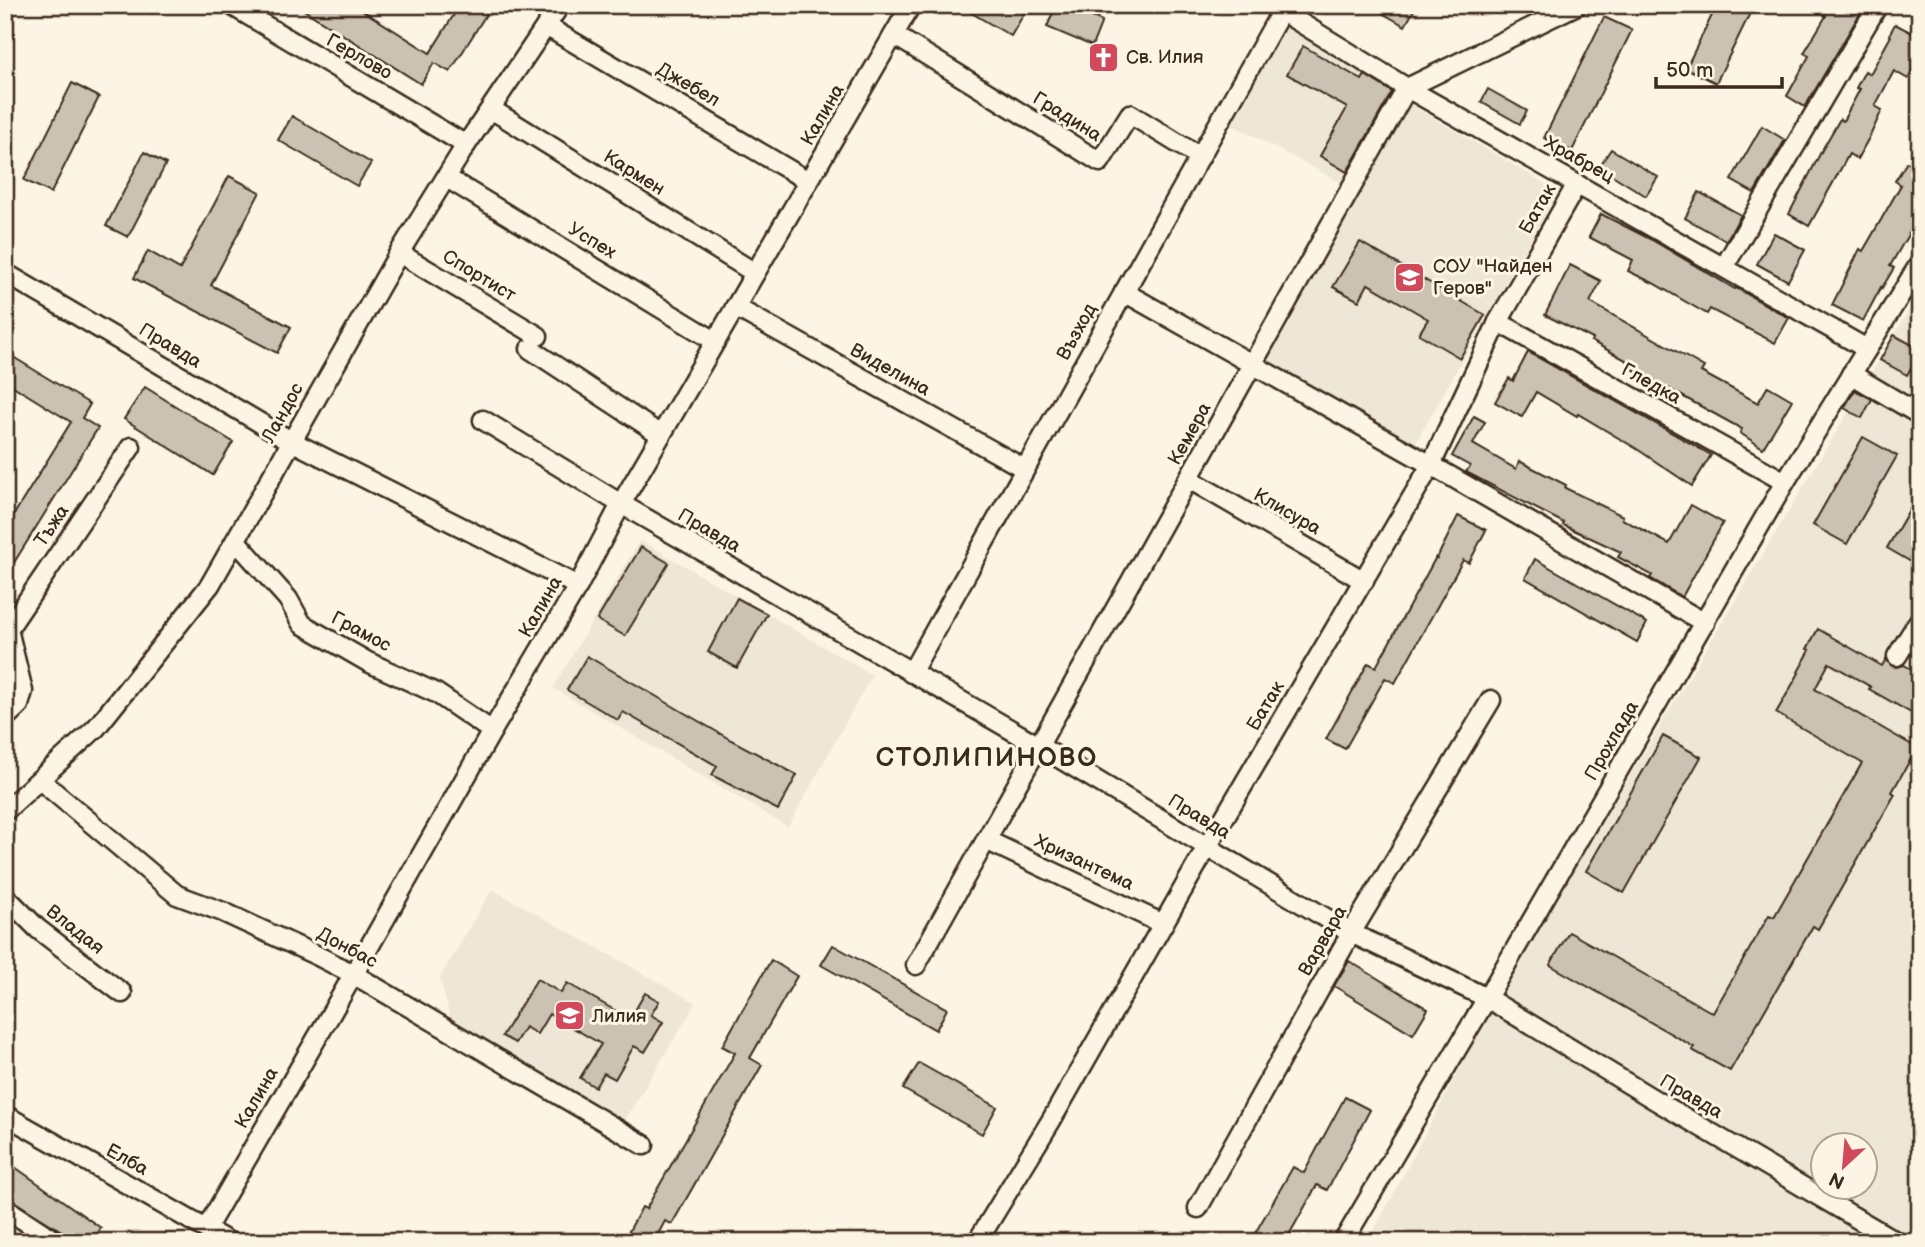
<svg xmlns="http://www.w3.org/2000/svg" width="1925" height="1247" viewBox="0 0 1925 1247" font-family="'Balsamiq Sans',sans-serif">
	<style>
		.built { fill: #eee6d6; fill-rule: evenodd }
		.building { fill: #ccc2b3; stroke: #3b2a1e; stroke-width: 2 }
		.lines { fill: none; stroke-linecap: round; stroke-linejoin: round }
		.minor-casing { stroke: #3b2a1e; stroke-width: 23 }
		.minor { stroke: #fcf5e5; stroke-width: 18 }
		.labels { text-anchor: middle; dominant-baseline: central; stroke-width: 6; stroke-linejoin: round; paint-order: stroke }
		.street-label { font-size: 19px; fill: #3b2a1e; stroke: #fcf5e5 }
		.poi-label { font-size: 19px; fill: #3b2a1e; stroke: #fcf5e5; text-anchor: start }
		.district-label { font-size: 26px; font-weight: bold; letter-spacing: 2px; fill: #3b2a1e; stroke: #fcf5e5 }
	</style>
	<rect width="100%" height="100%" fill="#fcf5e5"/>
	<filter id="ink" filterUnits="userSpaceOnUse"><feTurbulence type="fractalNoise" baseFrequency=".0143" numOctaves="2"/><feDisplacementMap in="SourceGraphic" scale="14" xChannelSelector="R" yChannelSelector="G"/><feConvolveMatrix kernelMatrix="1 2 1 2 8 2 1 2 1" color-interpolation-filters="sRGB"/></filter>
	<g filter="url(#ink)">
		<!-- built -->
		<g class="built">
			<polygon points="1282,17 1404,89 1349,187 1224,120"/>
			<polygon points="1406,102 1558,191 1411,451 1263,362"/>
			<path d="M 1920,292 L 1920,1242 L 1368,1242 L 1497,998 ZM 1824,1146 L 1866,1146 L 1866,1188 L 1824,1188 Z"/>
			<polygon points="640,540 872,675 788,827 553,688"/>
			<polygon points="492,889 696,1003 622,1125 453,1030 440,978"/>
		</g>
		<!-- building -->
		<g class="building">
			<polygon points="296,5 354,5 430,53 460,5 492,5 450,72 434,63 421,84"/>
			<polygon points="958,5 1029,5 1011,36"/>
			<polygon points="1056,5 1065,5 1102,21 1092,46 1047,27"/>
			<polygon points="1368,5 1417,5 1405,26"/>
			<polygon points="1717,5 1754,5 1716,83 1686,68"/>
			<polygon points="1828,5 1865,5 1805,107 1787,96 1809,56 1804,53 1826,16 1824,15"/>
			<polygon points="1604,17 1632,30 1572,151 1544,138"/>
			<polygon points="1895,24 1920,37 1920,57 1908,79 1894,71 1875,106 1882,110 1870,136 1857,159 1849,154 1809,226 1789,214 1822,150 1840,119 1843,121 1860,89 1856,88 1865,71 1870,74 1891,36 1889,35"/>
			<polygon points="1303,46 1362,80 1365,75 1392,92 1347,172 1320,156 1347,108 1287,74"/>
			<polygon points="72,83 99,97 51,193 24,180"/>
			<polygon points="1488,89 1527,111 1520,124 1481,102"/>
			<polygon points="292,116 371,163 357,186 278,140"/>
			<polygon points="1762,126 1785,140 1754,193 1731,180"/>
			<polygon points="1611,149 1658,177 1646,196 1599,167"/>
			<polygon points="144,152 166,164 128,237 106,226"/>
			<polygon points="1907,162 1920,170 1920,214 1890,266 1894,268 1882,288 1881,287 1863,321 1832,305 1860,249 1863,251 1901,185 1895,181"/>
			<polygon points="229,176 260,192 211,285 291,327 277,353 134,278 148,251 180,269"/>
			<polygon points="1699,192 1741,215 1726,241 1685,218"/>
			<polygon points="1601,214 1652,240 1735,289 1736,288 1789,318 1775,343 1710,309 1707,314 1653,283 1628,271 1633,260 1589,237"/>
			<polygon points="1774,233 1805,250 1788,281 1757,264"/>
			<polygon points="1360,242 1485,315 1460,358 1419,334 1428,319 1368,284 1359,301 1333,287"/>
			<polygon points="1570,265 1601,281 1590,302 1704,367 1701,372 1758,403 1768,386 1792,400 1763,448 1740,433 1742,429 1631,368 1633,364 1591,341 1593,339 1545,315"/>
			<polygon points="1894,335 1920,349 1920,352 1907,375 1880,360"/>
			<polygon points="5,352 90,404 82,418 98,428 5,577 5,529 71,422 5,381"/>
			<polygon points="1528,352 1711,455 1692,486 1637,449 1578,414 1577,416 1536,392 1522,417 1495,402 1509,378 1513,381"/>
			<polygon points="145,387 233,442 213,475 124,419"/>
			<polygon points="1855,390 1872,399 1862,418 1844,408"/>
			<polygon points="1474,416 1485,422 1473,444 1516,469 1519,461 1566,485 1565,488 1623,516 1622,519 1669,544 1691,505 1723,523 1682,597 1650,578 1652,575 1618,557 1621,552 1563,525 1564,523 1466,472 1470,466 1452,456"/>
			<polygon points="1863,437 1897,456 1847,544 1813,525"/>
			<polygon points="1920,491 1920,567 1887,548"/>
			<polygon points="1458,516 1486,530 1469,563 1463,560 1395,683 1385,678 1345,749 1326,739 1368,663 1376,667 1436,557 1437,558"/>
			<polygon points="641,547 669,563 625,636 597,620"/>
			<polygon points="1535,559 1647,623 1637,642 1525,578"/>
			<polygon points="737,598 767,614 737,668 708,652"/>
			<polygon points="1818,629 1882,666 1886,659 1892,666 1897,667 1904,665 1920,674 1920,718 1869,689 1871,687 1829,663 1815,689 1917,748 1892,792 1895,794 1818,929 1813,926 1730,1071 1692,1050 1694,1047 1550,965 1569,932 1713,1013 1769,915 1774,917 1862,763 1776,713 1799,673 1798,672 1810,650 1807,649"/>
			<polygon points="587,656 731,740 797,775 778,810 712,775 717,766 623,712 618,720 567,690"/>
			<polygon points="1663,736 1701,757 1624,893 1586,871"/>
			<polygon points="833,945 947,1009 936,1030 821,965"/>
			<polygon points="771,960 797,976 750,1058 762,1065 672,1224 665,1221 654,1242 623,1242 642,1207 646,1209 735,1053 722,1046"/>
			<polygon points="1349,961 1428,1009 1413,1034 1334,986"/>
			<polygon points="537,979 561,993 567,983 630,1019 645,993 659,1001 651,1015 663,1022 645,1052 634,1046 615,1079 604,1073 595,1087 580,1078 601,1044 549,1014 537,1034 525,1027 515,1043 502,1036"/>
			<polygon points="919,1063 997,1107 982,1134 903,1089"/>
			<polygon points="1345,1097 1370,1110 1327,1190 1317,1185 1285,1242 1250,1242 1293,1167 1304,1173"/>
			<polygon points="5,1160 101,1228 92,1242 69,1242 63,1232 5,1196"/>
		</g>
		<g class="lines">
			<defs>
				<g id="minor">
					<polyline points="231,5 466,145"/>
					<polyline points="1273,6 1407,88 1867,349"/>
					<polyline points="546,26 808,181"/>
					<polyline points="894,35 1100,162 1130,114 1200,157"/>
					<polyline points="491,109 755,273"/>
					<polyline points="447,178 715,341"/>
					<polyline points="399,253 538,336"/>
					<polyline points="1724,267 1878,5"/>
					<polyline points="5,273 291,441 578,586"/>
					<polyline points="1124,292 1431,465 1705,623"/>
					<polyline points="735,307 1025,469"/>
					<polyline points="1498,322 1785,482"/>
					<polyline points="530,349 661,435"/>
					<polyline points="1851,374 1920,415"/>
					<polyline points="483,420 621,504 1039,746 1351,933 1487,998 1655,1100 1897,1242"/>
					<polyline points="1189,479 1364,581"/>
					<polyline points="236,541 288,599 302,624 368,662 436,693 492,731"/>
					<polyline points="1897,656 1920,619"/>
					<polyline points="911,673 1281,12"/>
					<polyline points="5,718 19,705 23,691 8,629 131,447"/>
					<polyline points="40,780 177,895 223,912 318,956 353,974 644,1145"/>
					<polyline points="5,811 96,728 210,585 399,253 466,145 560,5"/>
					<polyline points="986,840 1163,924"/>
					<polyline points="5,896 38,929 122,993"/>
					<polyline points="916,965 1407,88 1577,5"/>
					<polyline points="5,1115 229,1242"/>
					<polyline points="5,1208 57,1242"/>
					<polyline points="1198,1208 1351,933 1491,700"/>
					<polyline points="206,1229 332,1012 492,731 578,586 621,504 911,5"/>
					<polyline points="977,1242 1052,1119 1207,847 1431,465 1498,322 1577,184"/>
					<polyline points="1343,1242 1487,998 1785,482 1920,263"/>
				</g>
			</defs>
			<!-- minor casing -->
			<use href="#minor" class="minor-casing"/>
			<!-- minor -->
			<use href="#minor" class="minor"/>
		</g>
	</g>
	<!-- icons -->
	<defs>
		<symbol id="church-square" viewBox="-11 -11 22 22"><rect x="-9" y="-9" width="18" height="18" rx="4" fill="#d1495b" stroke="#fcf5e5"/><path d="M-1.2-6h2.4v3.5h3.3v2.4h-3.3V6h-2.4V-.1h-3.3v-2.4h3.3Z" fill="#fff"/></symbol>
		<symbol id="school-square" viewBox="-11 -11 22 22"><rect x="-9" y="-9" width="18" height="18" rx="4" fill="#d1495b" stroke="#fcf5e5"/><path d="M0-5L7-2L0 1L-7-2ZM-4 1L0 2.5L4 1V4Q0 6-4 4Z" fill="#fff"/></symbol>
	</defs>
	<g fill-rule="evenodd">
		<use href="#church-square" x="1086" y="40" width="35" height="35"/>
		<use href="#school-square" x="1392" y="260" width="35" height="35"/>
		<use href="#school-square" x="552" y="998" width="35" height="35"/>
	</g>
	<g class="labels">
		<!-- street labels -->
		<g class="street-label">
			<text transform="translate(359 57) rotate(30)">Герлово</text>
			<text transform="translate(688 85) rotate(30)">Джебел</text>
			<text transform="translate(823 115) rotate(-60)">Калина</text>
			<text transform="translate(1067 117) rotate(32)">Градина</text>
			<text transform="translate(1579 160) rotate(29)">Храбрец</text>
			<text transform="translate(634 173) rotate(32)">Кармен</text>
			<text transform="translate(1538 209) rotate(-60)">Батак</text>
			<text transform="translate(592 241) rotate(31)">Успех</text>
			<text transform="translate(479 276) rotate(31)">Спортист</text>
			<text transform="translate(1077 332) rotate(-61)">Възход</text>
			<text transform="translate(170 346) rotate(31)">Правда</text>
			<text transform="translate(890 370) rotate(29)">Виделина</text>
			<text transform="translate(1651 384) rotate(29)">Гледка</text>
			<text transform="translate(283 413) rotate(-61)">Ландос</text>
			<text transform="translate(1190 434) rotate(-61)">Кемера</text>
			<text transform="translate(1287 512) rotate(30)">Клисура</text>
			<text transform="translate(52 526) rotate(-56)">Тъжа</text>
			<text transform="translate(709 531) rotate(30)">Правда</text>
			<text transform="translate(541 607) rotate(-60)">Калина</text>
			<text transform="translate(361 632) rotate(28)">Грамос</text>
			<text transform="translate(1266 706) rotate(-59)">Батак</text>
			<text transform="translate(1612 741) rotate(-60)">Прохлада</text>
			<text transform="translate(1199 817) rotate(31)">Правда</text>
			<text transform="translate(1084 863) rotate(25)">Хризантема</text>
			<text transform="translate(75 930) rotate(38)">Владая</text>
			<text transform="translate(1323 941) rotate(-60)">Варвара</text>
			<text transform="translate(347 948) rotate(28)">Донбас</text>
			<text transform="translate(1691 1097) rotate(30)">Правда</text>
			<text transform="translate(257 1098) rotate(-60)">Калина</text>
			<text transform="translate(127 1160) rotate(29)">Елба</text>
		</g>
		<!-- poi labels -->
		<g class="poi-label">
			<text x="1126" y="57">Св. Илия</text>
			<text x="1433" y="266">СОУ "Найден<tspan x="1433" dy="22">Геров"</tspan></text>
			<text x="592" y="1016">Лилия</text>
		</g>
		<!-- district labels -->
		<g class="district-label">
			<text x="987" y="758">СТОЛИПИНОВО</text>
		</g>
	</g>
	<!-- margin -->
	<rect width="1925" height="1247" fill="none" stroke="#fcf5e5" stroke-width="28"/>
	<rect x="14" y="14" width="1897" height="1219" fill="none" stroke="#3b2a1e" stroke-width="2.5" filter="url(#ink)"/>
	<!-- north arrow -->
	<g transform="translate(1844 1166) rotate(206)"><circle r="33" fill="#fcf5e5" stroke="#afa495" stroke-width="2"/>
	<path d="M0-5L12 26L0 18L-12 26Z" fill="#d1495b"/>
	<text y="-10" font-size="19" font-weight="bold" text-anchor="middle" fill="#3b2a1e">N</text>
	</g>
	<!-- scale -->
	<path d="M1656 77v10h126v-10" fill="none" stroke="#3b2a1e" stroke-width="3.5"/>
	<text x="1666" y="77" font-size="21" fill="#3b2a1e" stroke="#fcf5e5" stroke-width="5" paint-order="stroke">50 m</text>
</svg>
